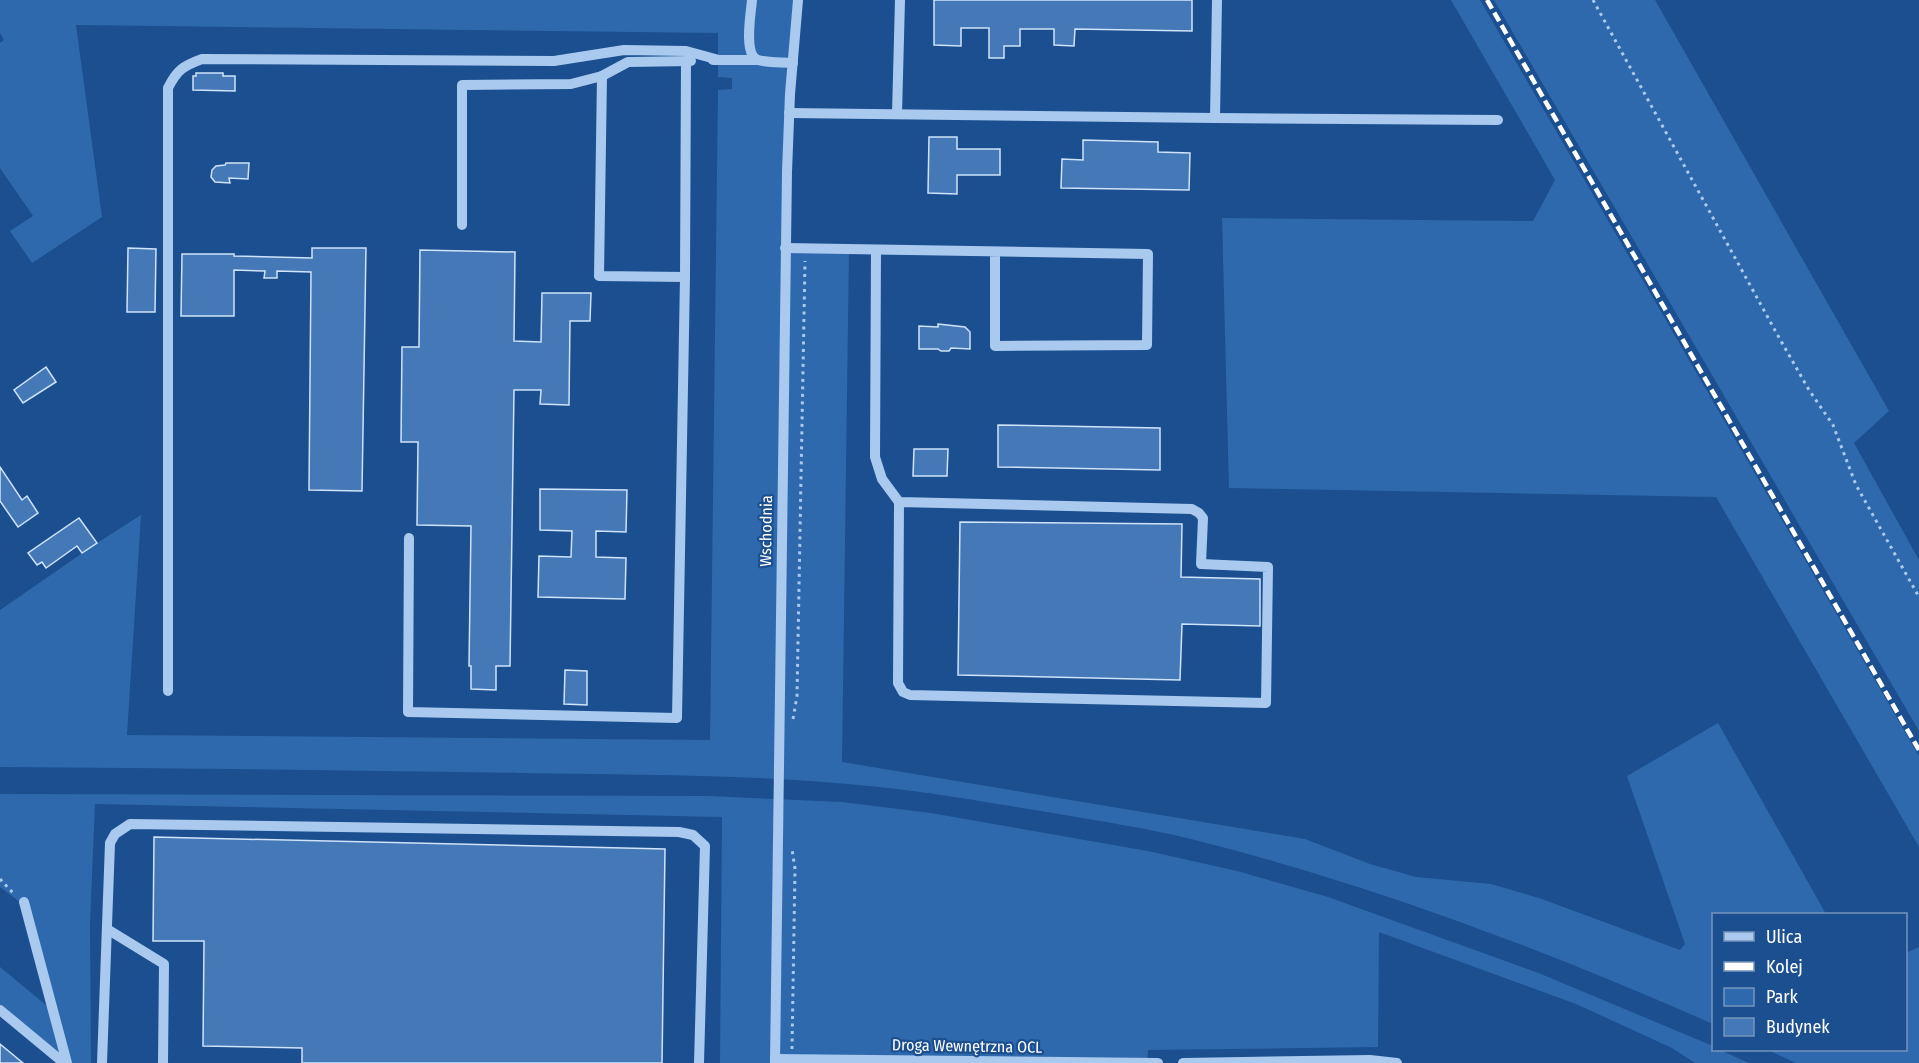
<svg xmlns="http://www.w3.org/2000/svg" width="1919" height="1063" viewBox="0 0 1919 1063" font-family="'Fira Sans Condensed',sans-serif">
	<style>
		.green { fill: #2e69ad }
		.building { fill: #4478b7; stroke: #cfe3fa; stroke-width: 1.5 }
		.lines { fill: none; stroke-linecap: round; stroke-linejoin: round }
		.path { stroke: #a9c9ee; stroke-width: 3; stroke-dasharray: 3 4.5; stroke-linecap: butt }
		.minor { stroke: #a9c9ee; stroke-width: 10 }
		.rail { stroke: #fff; stroke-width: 4.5; stroke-dasharray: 10 4.5; stroke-linecap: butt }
		.labels { text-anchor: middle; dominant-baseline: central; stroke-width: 4.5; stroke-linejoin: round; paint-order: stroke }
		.street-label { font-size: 16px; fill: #fff; stroke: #1b4f8f }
	</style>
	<rect width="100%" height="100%" fill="#1b4f8f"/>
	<!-- green -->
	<g class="green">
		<path d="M 0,0 L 798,0 L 785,248 L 849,249 L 842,762 L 1305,839 L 1370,864 L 1416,877 L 1491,884 L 1539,898 L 1680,950 L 1685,944 L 1627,776 L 1718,723 L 1826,914 L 1714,914 L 1713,1024 C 1545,950 1371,884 1191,839 C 1146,828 1099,821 1053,813 C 995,804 938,793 879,787 C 760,774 639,775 519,773 C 346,770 173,768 0,767 L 0,610 L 97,543 L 141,515 L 127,735 L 710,740 L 718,90 L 732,89 L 732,78 L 718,77 L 718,33 L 76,25 L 102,217 L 32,263 L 10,231 L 33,216 L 0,168 L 0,43 L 4,40 L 0,33 Z"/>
		<polygon points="1451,0 1480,0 1919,756 1919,847 1716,497 1229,488 1222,218 1533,221 1555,180"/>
		<polygon points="1494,0 1655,0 1889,411 1854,443 1919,560 1919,731"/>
		<polygon points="0,794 707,796 842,802 931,813 1148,851 1237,871 1328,897 1541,974 1713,1046 1714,1050 1720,1050 1749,1063 1695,1063 1672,1048 1576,1004 1379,932 1378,1047 1148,1050 1147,1063 720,1063 722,817 95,804 90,923 91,1063 64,1063 0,1010 0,967 52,1010 25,906 0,887"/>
		<polygon points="1919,947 1919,1063 1796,1063 1768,1050 1906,1050 1906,953"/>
	</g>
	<!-- building -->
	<g class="building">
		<polygon points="934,0 1192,0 1192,31 1075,29 1074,46 1054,45 1054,29 1020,29 1020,46 1004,46 1004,58 989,58 989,28 961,28 961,46 934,45"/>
		<polygon points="196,73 223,73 223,76 235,76 235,91 193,90 193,76 196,76"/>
		<polygon points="929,137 957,137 957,149 1000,149 1000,175 957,175 957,194 928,193"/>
		<polygon points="1083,140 1158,142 1158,152 1190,153 1189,190 1061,188 1062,159 1083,160"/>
		<polygon points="226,163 249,163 248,179 229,178 230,183 215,182 211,177 212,170 216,166 225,165"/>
		<polygon points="128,248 156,249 155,312 127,312"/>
		<polygon points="312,248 366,248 362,491 309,490 311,272 277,271 277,278 264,278 265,271 234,270 234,316 181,316 182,254 234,254 234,256 312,258"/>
		<polygon points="420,250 515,252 514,341 541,342 542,293 591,293 590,321 570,321 569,405 540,404 541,390 514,390 510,666 496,666 496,690 471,689 471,666 469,666 471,526 417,525 418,442 401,442 402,347 419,347"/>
		<polygon points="938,324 965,327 970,332 970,349 951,348 949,351 941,351 938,349 919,349 919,326 938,327"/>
		<polygon points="46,367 56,382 23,403 14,390"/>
		<polygon points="998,425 1160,428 1160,470 998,467"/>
		<polygon points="914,449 948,449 947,476 913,476"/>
		<polygon points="0,467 22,500 27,496 38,513 18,527 0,501"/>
		<polygon points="540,489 627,490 626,532 596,531 596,557 626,558 625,599 538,597 539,556 571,557 572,531 540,530"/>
		<polygon points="79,518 97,543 82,553 77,546 46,568 42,562 37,565 28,553"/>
		<polygon points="960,522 1182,524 1181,577 1260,579 1260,626 1182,624 1180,680 958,675"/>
		<polygon points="565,670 587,671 587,705 564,704"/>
		<polygon points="154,837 665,849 662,1063 302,1063 302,1048 203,1046 204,941 153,941"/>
		<polygon points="0,1044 23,1063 0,1063"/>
	</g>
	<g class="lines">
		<!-- path -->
		<g class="path">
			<polyline points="1593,0 1777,334 1809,390 1833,425 1856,485 1919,597"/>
			<polyline points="793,719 797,696 805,261"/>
			<polyline points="0,879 15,895"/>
			<polyline points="792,1049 795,869 792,849"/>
		</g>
		<!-- minor -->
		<g class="minor">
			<path d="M 752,0 C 751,13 743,55 758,60 C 768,63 782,62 793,63"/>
			<polyline points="713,60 757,60"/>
			<polyline points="789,113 1215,118 1217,0"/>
			<polyline points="897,114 900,0"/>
			<polyline points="1215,118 1498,120"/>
			<polyline points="462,225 462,85 571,84 602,76"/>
			<path d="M 785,248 C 906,250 1027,252 1148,254 L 1147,345 L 995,346 L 995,252"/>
			<polyline points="876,250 875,457 882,479 899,502 898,683 903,692 910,695 1266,703 1268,567 1201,564 1203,518 1199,513 1192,509 899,502"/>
			<polyline points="685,277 599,276 602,76 628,62 691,61"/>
			<polyline points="409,538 408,712 677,718 685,277 686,61"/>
			<path d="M 168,691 L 168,88 C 177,70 183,66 202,59 L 554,61 L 624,50 L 686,51 L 719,60"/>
			<polyline points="24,902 67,1063"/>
			<polyline points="107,929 164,964 163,1063"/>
			<polyline points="0,1010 64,1063"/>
			<polyline points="775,1059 1158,1063"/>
			<polyline points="102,1063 110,843 115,834 130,824 679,832 693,835 705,846 699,1063"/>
			<polyline points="775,1063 787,172 790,94 798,0"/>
			<polyline points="1183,1063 1370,1060 1397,1063"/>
		</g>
		<!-- rail -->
		<polyline class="rail" points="1487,0 1919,750"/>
	</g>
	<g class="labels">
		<!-- street labels -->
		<g class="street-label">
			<text transform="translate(766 531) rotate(-89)">Wschodnia</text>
			<text transform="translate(967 1046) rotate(1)">Droga Wewnętrzna OCL</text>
		</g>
	</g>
	<!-- legend -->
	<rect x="1712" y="913" width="195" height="138" fill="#1b4f8f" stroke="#7695bc" stroke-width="1.5"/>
	<rect x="1724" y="932" width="30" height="9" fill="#a9c9ee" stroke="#7695bc" stroke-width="1.5"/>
	<text x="1766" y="943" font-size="18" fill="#ffffff">Ulica</text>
	<rect x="1724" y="962" width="30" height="9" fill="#ffffff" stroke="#7695bc" stroke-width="1.5"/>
	<text x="1766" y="973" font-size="18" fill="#ffffff">Kolej</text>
	<rect x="1724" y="988" width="30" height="18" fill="#2e69ad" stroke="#7695bc" stroke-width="1.5"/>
	<text x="1766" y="1003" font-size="18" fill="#ffffff">Park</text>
	<rect x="1724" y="1018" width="30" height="18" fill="#4478b7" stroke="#7695bc" stroke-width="1.5"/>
	<text x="1766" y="1033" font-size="18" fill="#ffffff">Budynek</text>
</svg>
